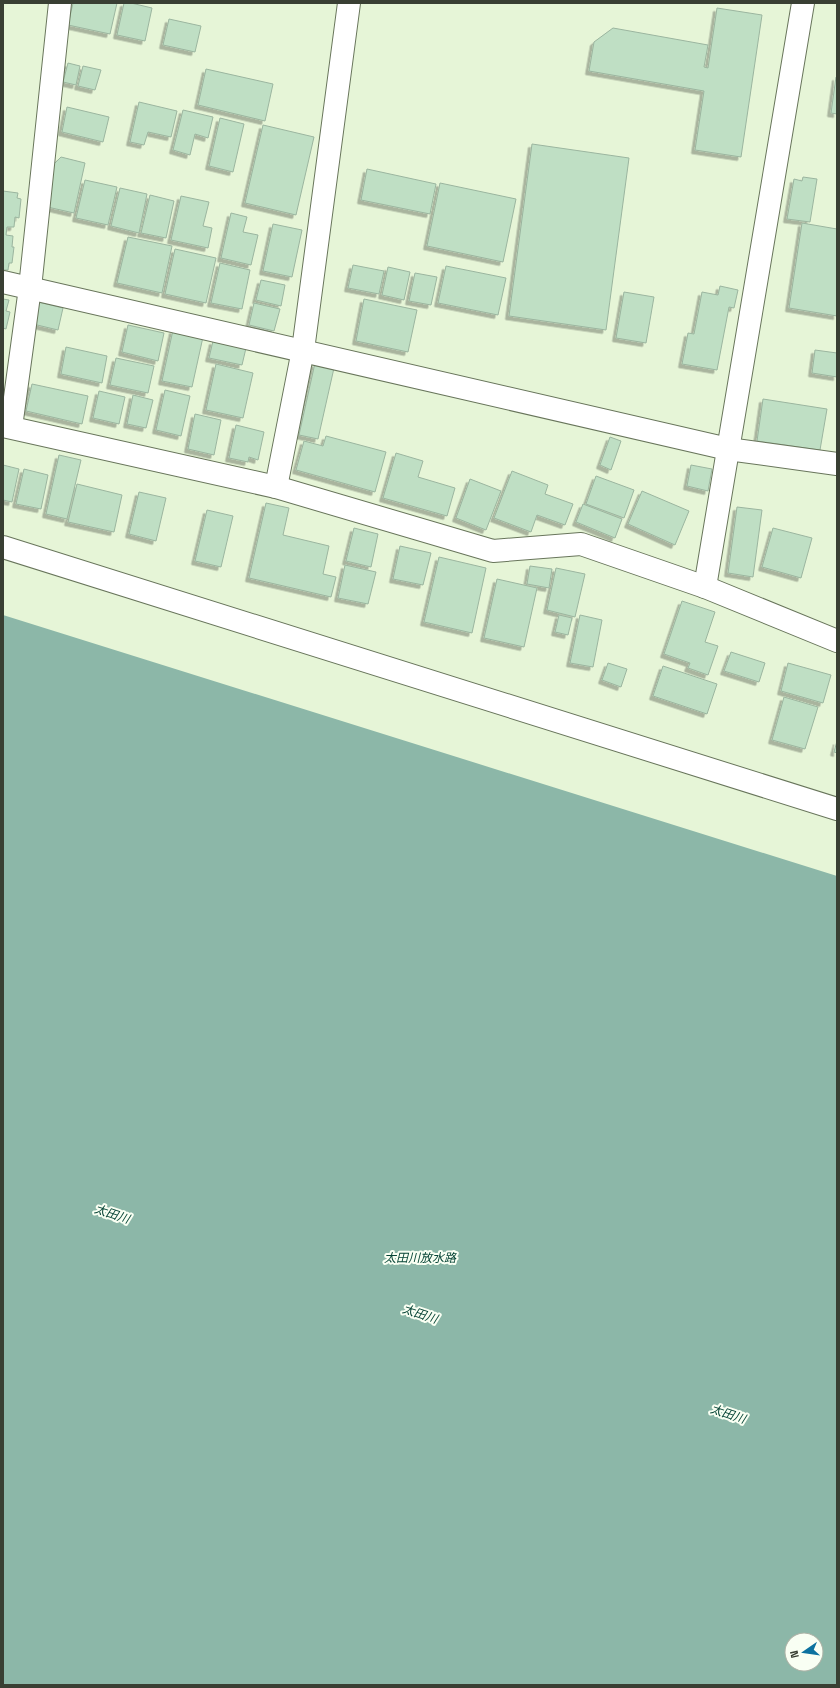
<svg xmlns="http://www.w3.org/2000/svg" width="840" height="1688" viewBox="0 0 840 1688" font-family="'Space Grotesk','Noto Sans JP',sans-serif">
	<style>
		.water { fill: #8cb7a8; fill-rule: evenodd }
		.building { fill: #bfdfc4; stroke: #9bb59f; filter: url(#shadow) }
		.lines { fill: none; stroke-linecap: round; stroke-linejoin: round }
		.minor-casing { stroke: #68755b; stroke-width: 24 }
		.tertiary-casing { stroke: #68755b; stroke-width: 24 }
		.minor { stroke: #fff; stroke-width: 22 }
		.tertiary { stroke: #fff; stroke-width: 22 }
		.labels { text-anchor: middle; dominant-baseline: central; stroke-width: 4; stroke-linejoin: round; paint-order: stroke }
		.water-label { font-size: 12px; font-style: italic; fill: #064435; stroke: #f9fff3 }
	</style>
	<defs>
		<filter id="shadow"><feDropShadow dx="-3.5" dy="3.5" stdDeviation="0" flood-color="#0004"/></filter>
	</defs>
	<rect width="100%" height="100%" fill="#e6f5d7"/>
	<!-- water -->
	<path class="water" d="M 3,615 L 837,876 L 837,1685 L 3,1685 ZM 792,1640 L 816,1640 L 816,1664 L 792,1664 Z"/>
	<!-- building -->
	<g class="building">
		<polygon points="73,3 117,3 110,34 68,25"/>
		<polygon points="124,3 131,3 152,8 145,41 117,35"/>
		<polygon points="717,8 762,15 741,157 695,150 704,91 589,71 594,42 613,28 708,45 704,67 708,68"/>
		<polygon points="169,19 201,26 195,52 163,45"/>
		<polygon points="68,63 80,66 76,85 63,82"/>
		<polygon points="83,66 101,70 95,90 78,86"/>
		<polygon points="206,69 273,84 265,121 198,105"/>
		<polygon points="836,77 837,77 837,114 831,113"/>
		<polygon points="139,102 177,111 171,137 148,132 144,145 130,142"/>
		<polygon points="67,107 109,117 103,142 62,132"/>
		<polygon points="183,110 213,117 208,138 195,134 190,155 173,150"/>
		<polygon points="220,118 244,124 233,172 209,166"/>
		<polygon points="263,125 314,137 296,215 245,203"/>
		<polygon points="532,144 629,158 606,330 509,316"/>
		<polygon points="61,157 85,163 74,213 43,206 51,167"/>
		<polygon points="367,169 436,184 430,214 361,200"/>
		<polygon points="803,177 817,179 810,222 787,219 794,179 802,181"/>
		<polygon points="85,180 117,187 108,225 76,218"/>
		<polygon points="440,183 516,199 503,262 427,246"/>
		<polygon points="120,188 147,194 139,233 111,226"/>
		<polygon points="3,191 18,193 17,198 21,199 19,218 15,217 14,227 7,227 6,235 13,236 12,247 14,247 12,263 9,263 8,270 3,270"/>
		<polygon points="150,195 174,201 166,238 141,233"/>
		<polygon points="181,196 209,202 203,226 212,228 208,248 171,240"/>
		<polygon points="231,213 247,217 243,232 258,235 251,265 221,258"/>
		<polygon points="802,223 837,229 837,316 789,308"/>
		<polygon points="273,224 302,230 292,277 263,271"/>
		<polygon points="128,237 172,246 162,293 117,283"/>
		<polygon points="175,249 216,258 206,303 165,294"/>
		<polygon points="220,263 250,270 242,309 211,303"/>
		<polygon points="353,265 384,271 379,294 348,288"/>
		<polygon points="446,266 506,278 498,315 438,303"/>
		<polygon points="388,267 410,272 404,300 382,295"/>
		<polygon points="415,273 437,277 431,305 409,301"/>
		<polygon points="261,280 285,285 281,306 256,300"/>
		<polygon points="720,286 738,290 734,308 729,307 717,370 682,364 688,333 694,334 702,292 718,295"/>
		<polygon points="624,292 654,297 646,343 616,338"/>
		<polygon points="3,299 9,300 6,311 10,312 6,329 3,328"/>
		<polygon points="364,299 417,310 408,352 356,341"/>
		<polygon points="38,302 63,308 58,330 33,324"/>
		<polygon points="254,303 280,309 274,331 249,325"/>
		<polygon points="128,325 164,333 158,361 122,352"/>
		<polygon points="173,330 203,337 192,387 162,381"/>
		<polygon points="213,341 246,348 242,365 209,358"/>
		<polygon points="66,347 107,356 102,383 61,374"/>
		<polygon points="815,350 837,353 837,377 812,373"/>
		<polygon points="116,358 154,366 148,393 110,385"/>
		<polygon points="315,363 334,368 318,439 299,435"/>
		<polygon points="216,364 253,373 243,418 206,410"/>
		<polygon points="32,384 88,396 82,424 26,411"/>
		<polygon points="165,390 190,396 181,436 156,430"/>
		<polygon points="99,391 125,397 119,424 93,418"/>
		<polygon points="133,395 153,400 146,428 127,424"/>
		<polygon points="763,399 827,409 820,450 757,441"/>
		<polygon points="195,414 221,420 214,455 188,449"/>
		<polygon points="236,425 264,432 258,460 249,457 248,462 229,458"/>
		<polygon points="326,436 386,452 375,492 296,470 304,441 323,446"/>
		<polygon points="610,437 621,441 611,470 600,465"/>
		<polygon points="396,453 423,461 418,477 455,488 447,516 383,498"/>
		<polygon points="59,455 81,460 67,519 46,514"/>
		<polygon points="3,465 19,469 12,502 3,500"/>
		<polygon points="691,465 712,469 708,491 687,486"/>
		<polygon points="24,469 48,475 41,509 16,504"/>
		<polygon points="512,471 548,485 545,494 573,504 565,525 537,515 531,532 494,518"/>
		<polygon points="596,476 634,490 624,518 586,504"/>
		<polygon points="470,479 501,491 486,530 456,518"/>
		<polygon points="77,484 122,495 114,532 68,522"/>
		<polygon points="642,491 689,511 675,545 628,524"/>
		<polygon points="139,492 166,498 156,541 129,534"/>
		<polygon points="266,503 289,508 283,535 329,546 323,574 336,577 331,597 249,578"/>
		<polygon points="583,504 622,519 615,538 576,522"/>
		<polygon points="737,507 762,510 753,577 728,573"/>
		<polygon points="207,510 233,516 221,567 195,561"/>
		<polygon points="354,528 378,534 371,567 346,561"/>
		<polygon points="773,528 812,538 801,578 762,567"/>
		<polygon points="400,546 431,553 423,585 393,579"/>
		<polygon points="439,557 486,568 472,633 424,622"/>
		<polygon points="345,565 376,572 368,604 338,598"/>
		<polygon points="530,566 552,569 549,588 527,584"/>
		<polygon points="556,568 585,574 575,617 547,610"/>
		<polygon points="497,579 537,588 524,647 484,638"/>
		<polygon points="682,601 715,612 705,642 718,646 708,675 688,668 690,663 664,654"/>
		<polygon points="559,615 572,618 568,635 555,632"/>
		<polygon points="580,615 602,620 593,667 570,663"/>
		<polygon points="731,652 765,663 759,682 724,671"/>
		<polygon points="608,663 627,669 621,687 602,680"/>
		<polygon points="788,663 831,675 823,703 781,691"/>
		<polygon points="663,666 717,684 707,714 653,696"/>
		<polygon points="784,697 818,707 805,749 772,740"/>
		<polygon points="837,741 837,753 834,752"/>
	</g>
	<g class="lines">
		<defs>
			<g id="minor">
				<polyline points="3,282 728,449 837,464"/>
				<polyline points="3,426 276,487 493,551 581,544 705,587 837,641"/>
				<polyline points="11,427 30,288 60,3"/>
				<polyline points="276,487 303,350 349,3"/>
				<polyline points="705,587 803,3"/>
			</g>
			<polyline id="tertiary" points="3,547 837,809"/>
		</defs>
		<!-- minor casing -->
		<use href="#minor" class="minor-casing"/>
		<!-- tertiary casing -->
		<use href="#tertiary" class="tertiary-casing"/>
		<!-- minor -->
		<use href="#minor" class="minor"/>
		<!-- tertiary -->
		<use href="#tertiary" class="tertiary"/>
	</g>
	<g class="labels">
		<!-- water labels -->
		<g class="water-label">
			<text transform="translate(112 1214) rotate(18)">太田川</text>
			<text x="420" y="1258">太田川放水路</text>
			<text transform="translate(420 1314) rotate(18)">太田川</text>
			<text transform="translate(728 1414) rotate(18)">太田川</text>
		</g>
	</g>
	<!-- border -->
	<rect width="840" height="1688" fill="none" stroke="#393f33" stroke-width="8"/>
	<!-- north arrow -->
	<g transform="translate(804 1652) rotate(257)"><circle r="19" fill="#f9fff3" stroke="#acb2a6"/>
	<path d="M0-3L7 15L0 10L-7 15Z" fill="#0c729f"/>
	<text y="-6" font-size="11" font-weight="bold" text-anchor="middle" fill="#393f33">N</text>
	</g>
</svg>
